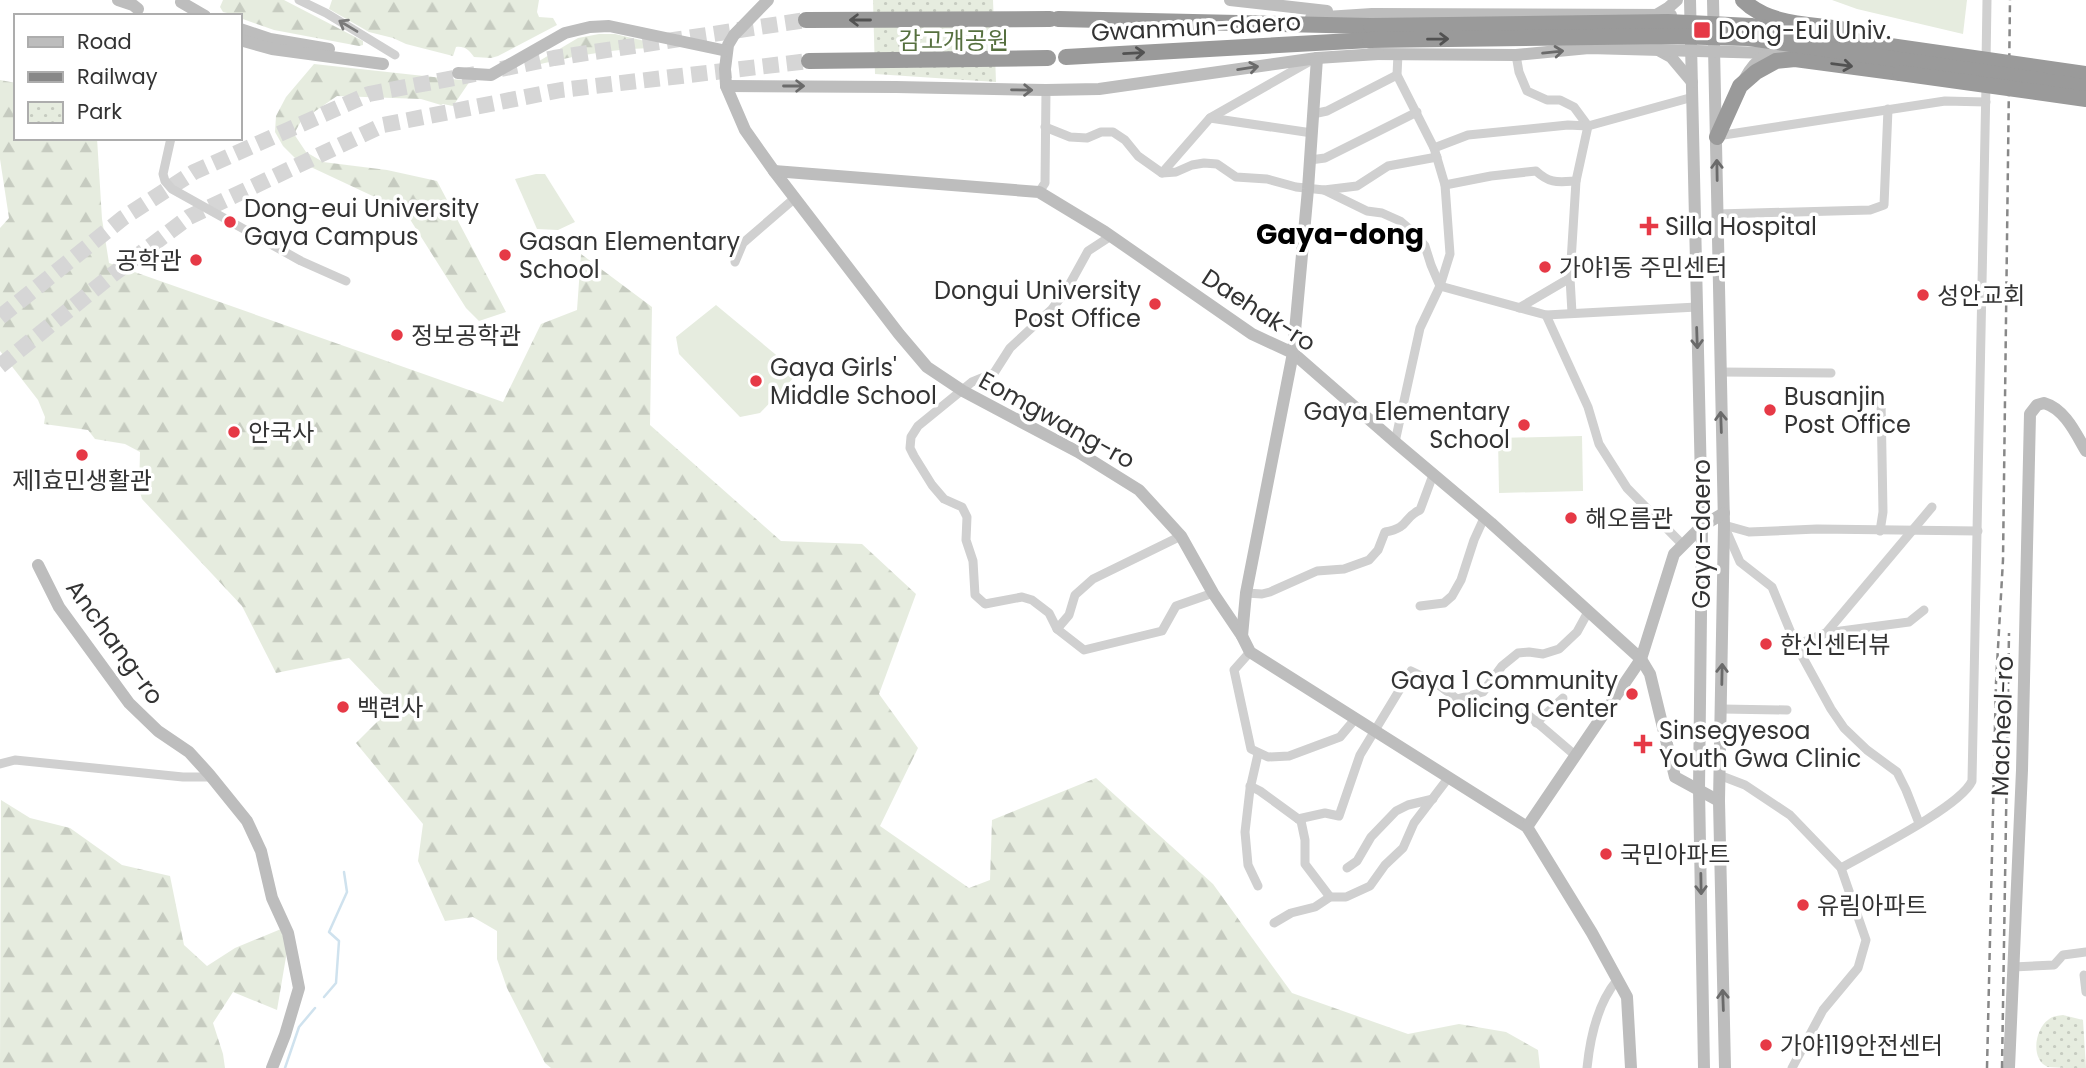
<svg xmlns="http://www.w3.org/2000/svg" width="2086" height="1068" viewBox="0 0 2086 1068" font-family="Poppins,'Noto Sans KR',sans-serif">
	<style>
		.grass { fill: #e6ecdf }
		.forest { fill: url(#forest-firs) }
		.park { fill: url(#park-dots) }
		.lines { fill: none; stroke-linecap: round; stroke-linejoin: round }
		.stream { stroke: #cfe2ee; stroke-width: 2.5 }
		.highway-tunnel { stroke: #d6d6d6; stroke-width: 16; stroke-dasharray: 16 8; stroke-linecap: butt }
		.street { stroke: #d0d0d0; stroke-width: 9 }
		.secondary { stroke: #bdbdbd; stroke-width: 12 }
		.highway { stroke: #9a9a9a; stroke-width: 16 }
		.rail { stroke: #888; stroke-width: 2.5; stroke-dasharray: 7 5; stroke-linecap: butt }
		.highway-bridge { stroke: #9a9a9a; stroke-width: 16 }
		.oneway { stroke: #525252 }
		.oneway2 { stroke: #7a7a7a }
		.oneway3 { stroke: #6a6a6a }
		.poi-dot { fill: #e63946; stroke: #fff; stroke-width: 2.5 }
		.labels { text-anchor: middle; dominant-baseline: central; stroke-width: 7; stroke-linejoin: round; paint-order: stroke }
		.street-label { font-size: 24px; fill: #333; stroke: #fff }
		.poi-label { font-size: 24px; fill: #333; stroke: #fff; text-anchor: start }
		.park-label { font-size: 24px; fill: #56703f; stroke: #fff }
		.quarter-label { font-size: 28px; font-weight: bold; fill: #000; stroke: #fff }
	</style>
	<defs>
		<pattern id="forest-firs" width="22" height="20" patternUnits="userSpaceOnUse" patternTransform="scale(1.75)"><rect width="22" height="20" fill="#e6ecdf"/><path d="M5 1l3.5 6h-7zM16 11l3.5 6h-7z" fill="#c6cbc0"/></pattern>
		<pattern id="park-dots" width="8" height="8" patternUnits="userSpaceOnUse" patternTransform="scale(1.75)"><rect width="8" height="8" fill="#e6ecdf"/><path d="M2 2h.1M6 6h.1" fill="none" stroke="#c6cbc0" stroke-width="1.8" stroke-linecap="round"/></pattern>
	</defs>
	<rect width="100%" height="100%" fill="#fff"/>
	<!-- grass -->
	<g class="grass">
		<polygon points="1832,0 1967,0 1963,34 1857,9"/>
		<polygon points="536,174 545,174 575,222 558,230 537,229 515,179"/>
		<polygon points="716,305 798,373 760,413 740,417 679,354 676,337"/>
		<polygon points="1582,436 1583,491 1499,493 1498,438"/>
	</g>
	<!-- forest -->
	<g class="forest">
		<polygon points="223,0 284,0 363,41 363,45 359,46 274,30 240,18 240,16 223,12 220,7"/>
		<path d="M 332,0 L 539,0 L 537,12 L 539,17 L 553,18 L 557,25 L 498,56 L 491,58 L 474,57 C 469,50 465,46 456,47 L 453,56 L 406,44 L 393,38 L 369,32 L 329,9 Z"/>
		<path d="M 599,34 L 615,34 L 649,42 L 652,45 L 651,48 C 610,49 568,57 529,67 L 578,38 Z"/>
		<path d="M 314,64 L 470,81 L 453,106 L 443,104 L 441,105 L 421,99 L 337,96 L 301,121 L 294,134 L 306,152 L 323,162 L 387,170 L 437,181 L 506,312 L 479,321 L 466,308 L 406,213 C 399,213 397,212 394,206 L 298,161 L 283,146 L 275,132 L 276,116 L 286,97 Z"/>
		<polygon points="0,80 16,83 16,138 97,138 102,219 109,263 503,402 541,324 577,310 581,254 652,307 650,425 781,541 862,544 916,594 879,694 918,748 880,826 969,888 990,880 992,820 1096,778 1213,884 1292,993 1408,1034 1459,1024 1506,1032 1538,1050 1540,1068 551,1068 545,1063 507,988 497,959 497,931 473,917 445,921 418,861 423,824 356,743 394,705 349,658 276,673 242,606 142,499 139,489 140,452 125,444 95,439 88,430 44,424 45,417 38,400 0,351 0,228 9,218 0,159"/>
		<polygon points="1,800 30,818 70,828 122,865 170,876 184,945 207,966 235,948 281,929 287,951 277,1010 233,992 213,1023 223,1054 225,1068 0,1068"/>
	</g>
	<!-- park -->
	<g class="park">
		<polygon points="873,0 993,0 996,82 875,74"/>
		<path d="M 2063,1015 L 2083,1020 L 2086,1068 C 2075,1068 2057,1068 2048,1067 C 2030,1060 2035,1029 2048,1020 C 2052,1016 2057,1016 2063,1015 Z"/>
	</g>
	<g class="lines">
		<!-- stream -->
		<g class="stream">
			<polyline points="324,997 336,983 339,941 329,932 347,892 344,872"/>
			<polyline points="285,1068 299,1027 315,1008"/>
		</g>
		<!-- highway-tunnel -->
		<g class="highway-tunnel">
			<polyline points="501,69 554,58 806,20"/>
			<polyline points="0,317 123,218 194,172 369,94 475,74"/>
			<polyline points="0,366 112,275 189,217 383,125 561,90 809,61"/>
		</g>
		<!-- street -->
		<g class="street">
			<polyline points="299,0 326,13 395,55"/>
			<polyline points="1516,55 1519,72 1527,91 1547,100 1560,100 1574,107 1588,126 1576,181 1570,278 1572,313"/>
			<polyline points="1986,63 1987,0"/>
			<polyline points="1313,114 1327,111 1397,75"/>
			<polyline points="1210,118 1312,133"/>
			<polyline points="1045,127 1070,137 1087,138 1101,132 1113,132 1125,140 1138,156 1162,173 1176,172 1192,165 1204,163 1217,164 1236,177 1267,179 1296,187 1324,190 1357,186 1388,166 1437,157"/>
			<polyline points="1717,136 1945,101 1986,102"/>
			<polyline points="171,138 163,174 165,181 172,189 301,261 346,281"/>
			<polyline points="1434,148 1468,135 1568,125 1588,126 1693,97"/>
			<polyline points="1310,160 1325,158 1417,112"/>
			<polyline points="1162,173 1210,118 1312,60"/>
			<path d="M 1445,185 L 1491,176 L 1536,171 C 1550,184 1558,182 1576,181"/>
			<polyline points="1324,190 1367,211 1382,213 1400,221 1414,233 1425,246 1431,265 1440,286 1546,315 1697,307"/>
			<polyline points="1039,192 1045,183 1046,90"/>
			<polyline points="1717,214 1870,210 1884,205 1888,109"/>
			<polyline points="1111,236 1088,251 1067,289 1052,309 1010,348 994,373 972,382 918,426 911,437 910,448 914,456 932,485 944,499 962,507 967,517 966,540 973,561 975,595 985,604 1022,597 1032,600 1049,613 1057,629 1084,650 1162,631 1176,606 1213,593"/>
			<polyline points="735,262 743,243 795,198"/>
			<polyline points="1519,308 1570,278"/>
			<polyline points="1546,315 1588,407 1599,444 1627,488 1683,545"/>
			<polyline points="1720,372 1831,373"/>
			<polyline points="1395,442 1420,328 1440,286 1450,254 1445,185 1434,148 1397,75 1398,54"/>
			<polyline points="1724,525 1749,532 1817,529 1978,531"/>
			<polyline points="1726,530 1740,562 1772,587 1796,645 1831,709 1844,728 1867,750 1897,772 1906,790 1919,823"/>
			<polyline points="1880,531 1883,512 1881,400"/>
			<path d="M 1246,593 L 1262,594 L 1270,592 L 1317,571 L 1344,569 L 1369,560 L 1378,550 L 1385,532 C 1410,528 1403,517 1420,510 L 1433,475"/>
			<polyline points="1420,606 1444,603 1452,596 1461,580 1474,540 1484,518"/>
			<polyline points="1057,629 1069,615 1075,595 1093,579 1181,536"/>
			<polyline points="1826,633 1932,507"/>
			<polyline points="1796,645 1826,633 1909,622 1924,610"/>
			<polyline points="1250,652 1234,670 1251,749 1268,757 1289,756 1340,737 1356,718"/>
			<polyline points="1520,708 1576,756"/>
			<polyline points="1722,709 1787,710"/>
			<polyline points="1536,723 1563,698"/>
			<polyline points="0,764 15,760 183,777 212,777"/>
			<polyline points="1719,775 1745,785 1790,815 1841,868 1866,940 1858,968 1823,1010 1792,1068"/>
			<polyline points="1250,786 1260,791 1301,821 1305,840 1305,864 1330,897"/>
			<polyline points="1298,819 1325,813 1339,816 1360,755 1411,671 1436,683 1457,699 1483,692 1502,666 1518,653 1529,652 1543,654 1559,649 1577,632 1588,612"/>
			<polyline points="1347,868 1357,861 1371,837 1396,811 1408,805 1433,799"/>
			<path d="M 1841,868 C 1869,852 1960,807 1972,781 L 1986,84"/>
			<polyline points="1258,886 1248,865 1245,832 1250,789 1258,754"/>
			<polyline points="1274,923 1291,913 1315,907 1330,897 1346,897 1370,886 1385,865 1403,848 1414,823 1449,777"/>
			<polyline points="2013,967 2054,965 2063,955 2086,952"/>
			<polyline points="2084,975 2086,992"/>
			<path d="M 1587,1068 C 1590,1038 1598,1003 1617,980"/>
		</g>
		<!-- secondary -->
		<g class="secondary">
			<polyline points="118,0 133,5 138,9"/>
			<polyline points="768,0 734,35 728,45 725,69 726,86 745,130 774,171 899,334 927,367 963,391 1078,452 1139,490 1181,536 1213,593 1242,636 1250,652 1527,827 1592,933 1627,997 1631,1068"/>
			<polyline points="1230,0 1327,11"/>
			<polyline points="1690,0 1702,526 1699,789 1704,1068"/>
			<polyline points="1713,0 1724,525 1719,801 1725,1068"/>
			<polyline points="181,2 205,16"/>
			<polyline points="1658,14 1668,8 1677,0"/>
			<polyline points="1311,18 1372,14 1671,15"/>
			<polyline points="240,29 270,39 329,49"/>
			<polyline points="240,40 272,49 383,64"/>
			<polyline points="1660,51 1671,57 1692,82"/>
			<polyline points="1370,54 1516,55 1589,48 1769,53"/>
			<polyline points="458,73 491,75 565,33 590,27 609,26 727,51"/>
			<path d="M 1744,80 C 1758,54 1769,52 1797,49"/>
			<polyline points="726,86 896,87 1046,90 1099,89 1317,58 1378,54"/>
			<polyline points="774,171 1039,192 1105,232 1252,334 1293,353 1395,442 1491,523 1641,659 1650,674 1675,777 1719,801"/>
			<polyline points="38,565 59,607 129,703 158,731 189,752 209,774 247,821 261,851 272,898 288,933 299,988 285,1035 272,1068"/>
			<polyline points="1242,636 1246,593 1293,353 1308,189 1317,58"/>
			<polyline points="1527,827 1641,659 1674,554 1702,526 1724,513"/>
			<path d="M 2009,1068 L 2022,770 L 2030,414 L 2037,405 L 2044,403 C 2065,409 2076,434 2086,451"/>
		</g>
		<!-- highway -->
		<g class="highway">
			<path d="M 1743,0 C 1768,25 1808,24 1841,29"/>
			<polyline points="1058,19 1371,26"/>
			<polyline points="806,20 1050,19"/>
			<polyline points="1066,57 1370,40"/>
			<polyline points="809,61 1048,58"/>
			<polyline points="1717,137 1740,86 1756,72 1776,61 1795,59 1900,73"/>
		</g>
		<!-- rail -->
		<g class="rail">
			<polyline points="1987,1068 1996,683 2003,560 2010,0"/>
			<polyline points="2002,1068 2009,633"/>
		</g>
		<!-- highway-bridge -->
		<g class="highway-bridge">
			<polyline points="1371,26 1668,22 1751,26 2086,74"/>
			<polyline points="1370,40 1667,36 1749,38 2086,87"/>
			<polyline points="1900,73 2086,99"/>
		</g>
	</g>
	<!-- one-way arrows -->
	<defs><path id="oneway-shaft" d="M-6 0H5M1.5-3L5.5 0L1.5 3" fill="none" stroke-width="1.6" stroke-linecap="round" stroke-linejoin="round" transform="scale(1.75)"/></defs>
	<g class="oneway">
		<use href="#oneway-shaft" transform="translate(860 20) rotate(180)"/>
		<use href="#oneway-shaft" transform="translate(1438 39) rotate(-1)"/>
		<use href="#oneway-shaft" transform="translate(1134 53) rotate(-3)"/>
		<use href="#oneway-shaft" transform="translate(1842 65) rotate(8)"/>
	</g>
	<use class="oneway2" href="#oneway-shaft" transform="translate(348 26) rotate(-149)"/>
	<g class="oneway3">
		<use href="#oneway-shaft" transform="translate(1553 52) rotate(-6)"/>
		<use href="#oneway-shaft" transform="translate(1248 68) rotate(-9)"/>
		<use href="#oneway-shaft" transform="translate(794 86)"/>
		<use href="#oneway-shaft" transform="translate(1022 90) rotate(1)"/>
		<use href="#oneway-shaft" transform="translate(1717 170) rotate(-91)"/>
		<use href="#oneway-shaft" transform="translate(1697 338) rotate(88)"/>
		<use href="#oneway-shaft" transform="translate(1721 422) rotate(-92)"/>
		<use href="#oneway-shaft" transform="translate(1722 674) rotate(-89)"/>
		<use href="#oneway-shaft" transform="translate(1701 884) rotate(89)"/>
		<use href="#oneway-shaft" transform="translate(1723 1000) rotate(-92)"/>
	</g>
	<!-- markers -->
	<g class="poi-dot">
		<rect x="1693" y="21" width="18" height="18" rx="3.5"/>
		<circle cx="230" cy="222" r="7"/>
		<path d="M1645.5 215.5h7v7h7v7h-7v7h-7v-7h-7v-7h7z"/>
		<circle cx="505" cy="255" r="7"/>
		<circle cx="196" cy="260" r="7"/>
		<circle cx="1545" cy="267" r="7"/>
		<circle cx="1923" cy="295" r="7"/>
		<circle cx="1155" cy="304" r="7"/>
		<circle cx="397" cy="335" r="7"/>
		<circle cx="756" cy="381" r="7"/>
		<circle cx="1770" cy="410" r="7"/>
		<circle cx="1524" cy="425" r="7"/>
		<circle cx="234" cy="432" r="7"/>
		<circle cx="82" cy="455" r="7"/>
		<circle cx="1571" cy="518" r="7"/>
		<circle cx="1766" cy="644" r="7"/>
		<circle cx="1632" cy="694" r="7"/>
		<circle cx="343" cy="707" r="7"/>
		<path d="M1639.5 733.5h7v7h7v7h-7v7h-7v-7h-7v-7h7z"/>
		<circle cx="1606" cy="854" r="7"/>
		<circle cx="1803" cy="905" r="7"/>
		<circle cx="1766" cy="1045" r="7"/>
	</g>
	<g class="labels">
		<!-- street labels -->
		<g class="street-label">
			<text transform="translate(1196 27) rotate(-3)">Gwanmun-daero</text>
			<text transform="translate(1259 310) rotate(33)">Daehak-ro</text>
			<text transform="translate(1057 420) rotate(29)">Eomgwang-ro</text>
			<text transform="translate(1701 534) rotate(-90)">Gaya-daero</text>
			<text transform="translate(115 642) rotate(54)">Anchang-ro</text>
			<text transform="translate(2002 726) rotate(-88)">Macheol-ro</text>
		</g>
		<!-- poi labels -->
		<g class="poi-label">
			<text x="1718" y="30">Dong-Eui Univ.</text>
			<text x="244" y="208">Dong-eui University<tspan x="244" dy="28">Gaya Campus</tspan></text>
			<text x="1665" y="226">Silla Hospital</text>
			<text x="519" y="241">Gasan Elementary<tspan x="519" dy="28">School</tspan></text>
			<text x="182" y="260" text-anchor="end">공학관</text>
			<text x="1559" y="267">가야1동 주민센터</text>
			<text x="1141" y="290" text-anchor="end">Dongui University<tspan x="1141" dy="28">Post Office</tspan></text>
			<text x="1937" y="295">성안교회</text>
			<text x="411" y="335">정보공학관</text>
			<text x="770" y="367">Gaya Girls'<tspan x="770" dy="28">Middle School</tspan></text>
			<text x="1784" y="396">Busanjin<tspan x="1784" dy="28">Post Office</tspan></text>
			<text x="1510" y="411" text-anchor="end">Gaya Elementary<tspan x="1510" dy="28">School</tspan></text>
			<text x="248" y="432">안국사</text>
			<text x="82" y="480" text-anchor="middle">제1효민생활관</text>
			<text x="1585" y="518">해오름관</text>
			<text x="1780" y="644">한신센터뷰</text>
			<text x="1618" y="680" text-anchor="end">Gaya 1 Community<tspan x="1618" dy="28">Policing Center</tspan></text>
			<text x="357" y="707">백련사</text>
			<text x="1659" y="730">Sinsegyesoa<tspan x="1659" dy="28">Youth Gwa Clinic</tspan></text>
			<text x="1620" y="854">국민아파트</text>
			<text x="1817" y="905">유림아파트</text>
			<text x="1780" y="1045">가야119안전센터</text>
		</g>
		<!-- park labels -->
		<g class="park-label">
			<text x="954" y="40">감고개공원</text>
		</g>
		<!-- quarter labels -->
		<g class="quarter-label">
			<text x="1340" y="234">Gaya-dong</text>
		</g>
	</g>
	<!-- legend -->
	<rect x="14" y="14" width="228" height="126" fill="#ffffff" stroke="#adadad" stroke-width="2"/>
	<rect x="28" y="37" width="35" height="10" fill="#bdbdbd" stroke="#adadad" stroke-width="2"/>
	<text x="77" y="49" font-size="21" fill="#333333">Road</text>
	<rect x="28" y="72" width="35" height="10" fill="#888888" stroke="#adadad" stroke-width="2"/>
	<text x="77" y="84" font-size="21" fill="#333333">Railway</text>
	<rect x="28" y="102" width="35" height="21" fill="url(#park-dots)" stroke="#adadad" stroke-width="2"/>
	<text x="77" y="119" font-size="21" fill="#333333">Park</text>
</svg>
